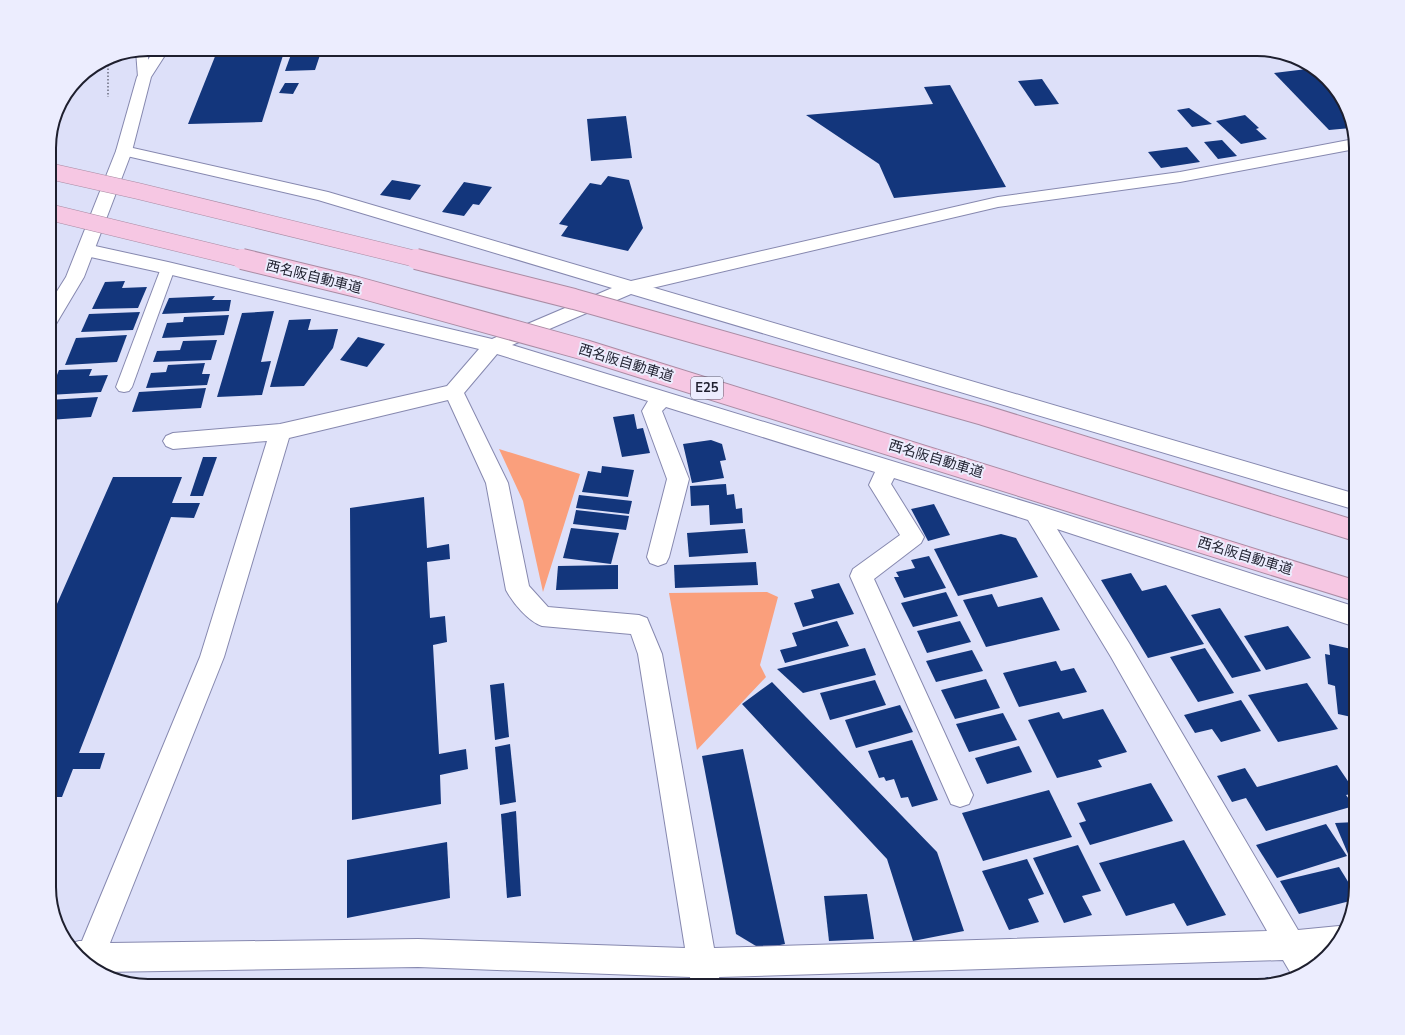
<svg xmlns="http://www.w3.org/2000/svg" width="1405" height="1035" viewBox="0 0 1405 1035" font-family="'Nunito Sans','Noto Sans JP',sans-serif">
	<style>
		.green { fill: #fa9f7c }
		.building { fill: #13367c }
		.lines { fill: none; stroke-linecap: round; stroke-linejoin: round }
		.lane-casing { stroke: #8688af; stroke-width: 2 }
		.street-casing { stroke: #8688af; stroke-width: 2 }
		.secondary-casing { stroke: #8688af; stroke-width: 2 }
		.path { stroke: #86889c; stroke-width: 2; stroke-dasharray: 1.5 2; stroke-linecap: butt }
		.lane { fill: #fff; fill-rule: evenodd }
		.street { fill: #fff; fill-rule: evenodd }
		.secondary { fill: #fff; fill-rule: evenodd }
		.highway-bridge-far1-casing { stroke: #aa8ca4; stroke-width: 17; stroke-linecap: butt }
		.highway-bridge-casing { stroke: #aa8ca4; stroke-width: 22; stroke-linecap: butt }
		.highway-bridge-far1 { stroke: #f6c7e3; stroke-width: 16 }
		.highway-bridge { stroke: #f6c7e3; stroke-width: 20 }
		.labels { text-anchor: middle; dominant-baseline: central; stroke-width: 4; stroke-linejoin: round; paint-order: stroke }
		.shield { fill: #ecedfe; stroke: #5c5d6c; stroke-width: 1 }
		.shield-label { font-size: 13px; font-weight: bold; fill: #1e1f2e }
		.street-label { font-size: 14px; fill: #1e1f2e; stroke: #ecedfe }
		.rim { fill: none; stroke: #1e1f2e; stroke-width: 2 }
	</style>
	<rect width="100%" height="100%" fill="#dde0f9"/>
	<!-- green -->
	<g class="green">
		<polygon points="499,449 580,474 543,592 523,501"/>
		<polygon points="767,592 778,597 760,665 766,677 697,750 669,593"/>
	</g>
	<!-- building -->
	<g class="building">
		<polygon points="172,49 194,49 193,51 170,52"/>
		<polygon points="218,49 285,49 262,122 188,124"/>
		<polygon points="293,49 322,49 315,70 285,71"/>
		<polygon points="1315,68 1346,104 1351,128 1329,130 1274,73"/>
		<polygon points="1042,79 1059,104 1035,106 1018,81"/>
		<polygon points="285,83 299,83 293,94 279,93"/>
		<polygon points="950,85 1006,187 894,198 879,164 806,115 933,104 924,87"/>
		<polygon points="1189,108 1212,124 1192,127 1177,110"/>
		<polygon points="1245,115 1259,128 1256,129 1267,139 1241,144 1216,121"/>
		<polygon points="626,116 632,158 591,161 587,119"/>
		<polygon points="1222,140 1237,156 1218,159 1204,142"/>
		<polygon points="1187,147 1200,162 1161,168 1148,152"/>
		<polygon points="608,176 629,180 643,228 628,251 561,236 568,226 559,224 590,183 601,185"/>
		<polygon points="392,180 421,185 410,200 380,195"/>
		<polygon points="464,182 492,187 479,205 473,204 464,216 442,212"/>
		<polygon points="125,281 122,288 147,287 138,308 92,309 105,282"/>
		<polygon points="215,296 212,300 231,300 229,311 162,314 169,298"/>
		<polygon points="274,311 261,362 271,361 262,395 217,397 242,313"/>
		<polygon points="140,312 133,330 81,332 89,314"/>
		<polygon points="229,315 224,335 162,338 167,323 183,322 184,317"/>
		<polygon points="311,319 308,330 338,329 333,348 304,386 270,387 289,320"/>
		<polygon points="127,335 117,362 65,365 76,338"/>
		<polygon points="358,337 385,344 367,367 340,360"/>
		<polygon points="217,340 211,360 153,362 157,351 180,350 183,341"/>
		<polygon points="205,363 202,374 210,374 207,385 146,388 151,373 166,372 168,365"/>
		<polygon points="92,369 89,376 108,375 101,392 49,395 59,370"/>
		<polygon points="206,388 201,408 132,412 139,392"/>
		<polygon points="98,397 91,417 49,420 49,400"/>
		<polygon points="634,414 637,429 643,428 650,453 622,457 613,417"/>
		<polygon points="711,440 722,444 726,460 720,461 724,478 692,483 683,444"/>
		<polygon points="203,457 217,457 203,496 190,496"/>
		<polygon points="602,466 634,470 628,497 582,492 588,471 601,473"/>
		<polygon points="113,477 182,477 172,503 200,503 194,518 171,517 79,753 105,753 100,769 73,769 62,797 49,797 49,622"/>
		<polygon points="726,484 727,495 734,494 736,509 742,508 743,523 710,525 709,505 691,506 690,486"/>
		<polygon points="579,495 632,501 629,514 576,508"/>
		<polygon points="424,497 427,548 449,544 450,559 427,562 430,618 445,616 447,642 433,645 439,754 466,749 468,769 440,775 441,804 352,820 350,508"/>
		<polygon points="934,504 950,535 928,541 911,509"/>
		<polygon points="576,510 629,516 626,530 573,524"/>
		<polygon points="571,528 619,533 611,564 563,558"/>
		<polygon points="745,529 748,553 689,557 687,533"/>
		<polygon points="1001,534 1016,538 1038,577 958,596 934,549"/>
		<polygon points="929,556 946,588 904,598 894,577 899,577 896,572 915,568 911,560"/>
		<polygon points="756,562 758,585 675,588 674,565"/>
		<polygon points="618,565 618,589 556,590 558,566"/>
		<polygon points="1131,573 1142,591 1166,585 1204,644 1148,658 1101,580"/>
		<polygon points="839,583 854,614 803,627 794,603 814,598 811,590"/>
		<polygon points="946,592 958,616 913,627 901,603"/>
		<polygon points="992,594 998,607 1042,597 1060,630 986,647 963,600"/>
		<polygon points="1220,608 1261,671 1232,678 1191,615"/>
		<polygon points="837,621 849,646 785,663 780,650 797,646 792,633"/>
		<polygon points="960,621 971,642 927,653 917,631"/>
		<polygon points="1288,626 1311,658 1266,670 1244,636"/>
		<polygon points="1329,644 1356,650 1356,718 1338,714 1335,686 1328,684 1325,654 1330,655"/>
		<polygon points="865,648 876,675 803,693 777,669"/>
		<polygon points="1205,648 1234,693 1198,702 1170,657"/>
		<polygon points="972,650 983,671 936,682 926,661"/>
		<polygon points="1056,661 1061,671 1074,668 1087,692 1019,707 1003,673"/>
		<polygon points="986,679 1000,708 955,719 941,690"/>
		<polygon points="875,680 886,705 830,720 820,693"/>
		<polygon points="772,682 937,852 964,931 913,941 887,859 742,704"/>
		<polygon points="504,683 509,737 495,740 490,685"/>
		<polygon points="1307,683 1338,729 1278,742 1248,695"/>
		<polygon points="1241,700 1261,731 1221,742 1212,729 1195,733 1184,715"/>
		<polygon points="900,705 913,732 856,748 845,720"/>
		<polygon points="1103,709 1127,752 1098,760 1102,767 1057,778 1028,720 1059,712 1063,719"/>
		<polygon points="1003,713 1017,740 969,752 956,724"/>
		<polygon points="912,740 938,800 912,807 908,797 901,798 894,779 886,781 884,777 879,778 868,751"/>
		<polygon points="510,744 516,802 500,805 495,747"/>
		<polygon points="1019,746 1032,772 987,784 975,758"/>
		<polygon points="743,749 785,944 761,949 736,934 702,756"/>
		<polygon points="1337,765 1356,793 1346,795 1354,806 1266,831 1246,798 1232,802 1217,776 1245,768 1257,787"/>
		<polygon points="1151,783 1173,821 1090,845 1079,823 1086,821 1077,803"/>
		<polygon points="1049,790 1072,837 983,861 962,813"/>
		<polygon points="516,811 521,896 507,898 501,814"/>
		<polygon points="1356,822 1356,873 1335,823"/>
		<polygon points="1326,824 1347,856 1277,878 1256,845"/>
		<polygon points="1184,840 1226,915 1187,926 1174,903 1126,916 1099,863"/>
		<polygon points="447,842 450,898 347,918 347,860"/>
		<polygon points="1078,845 1101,891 1082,896 1092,915 1064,923 1033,858"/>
		<polygon points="1027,859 1044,894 1028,899 1039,922 1009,930 982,871"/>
		<polygon points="1339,867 1355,893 1354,900 1299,914 1280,881"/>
		<polygon points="867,894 874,939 829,941 824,896"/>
		<polygon points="1268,977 1271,983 1257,986 1237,986"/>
	</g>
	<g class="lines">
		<defs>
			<g id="lane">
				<polygon points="147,49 150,77 148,79 140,79 138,77 136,51"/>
				<polygon points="168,264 173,265 175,268 132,387 129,391 124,392 119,391 116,387 161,268 163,265"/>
			</g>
			<path id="street" d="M 124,146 L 328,192 L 1356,494 L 1356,510 L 631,294 L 512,345 L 1036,505 L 1356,607 L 1356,627 L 1057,529 L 1129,643 L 1298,930 L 1339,926 L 1346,928 C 1337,944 1334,955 1314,957 L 1317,962 L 1301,976 L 1293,977 L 1283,960 L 719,977 L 721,986 L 691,986 L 690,977 L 418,967 L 101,972 L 88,966 L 69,944 L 79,941 L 82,941 L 200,657 L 267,441 L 173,449 L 166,446 L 163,441 L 166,436 L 173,433 L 280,424 L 447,386 L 479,349 L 168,274 L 86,256 L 80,254 L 77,250 L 80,246 L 86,244 L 168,262 L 492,339 L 612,288 L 318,200 L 118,154 L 116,151 L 118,148 ZM 497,354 L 648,401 L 642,411 L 667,479 L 647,557 L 650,563 L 658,566 L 666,563 L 669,557 L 689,479 L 662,411 L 666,407 L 875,472 L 869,485 L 900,535 L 853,569 L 850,576 L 951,804 L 960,807 L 969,804 L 973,795 L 874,579 L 921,543 L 924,537 L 891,484 L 894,478 L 1028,520 L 1111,657 L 1267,931 L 714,948 L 662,654 L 647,618 L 639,615 L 548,607 L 529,586 L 508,483 L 464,393 ZM 448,400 L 486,483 L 506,590 C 513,603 528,621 542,626 L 631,634 L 638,654 L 685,948 L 418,939 L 110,943 L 224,657 L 289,438 Z"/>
			<g id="secondary">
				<polygon points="155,49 169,49 151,77 132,151 84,277 56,324 49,326 49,304 66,277 116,151 137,77"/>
				<polygon points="1354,139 1355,149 1180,182 998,207 631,293 625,291 622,287 625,283 631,281 998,197 1180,172"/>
			</g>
		</defs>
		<!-- lane casing -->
		<use href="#lane" class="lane-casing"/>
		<!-- street casing -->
		<use href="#street" class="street-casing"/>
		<!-- secondary casing -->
		<use href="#secondary" class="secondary-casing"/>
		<!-- path -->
		<polyline class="path" points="108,58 108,97"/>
		<!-- lane -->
		<use href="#lane" class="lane"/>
		<!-- street -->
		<use href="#street" class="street"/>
		<!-- secondary -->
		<use href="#secondary" class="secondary"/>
		<defs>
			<g id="highway-bridge-far1">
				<polyline points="49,171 138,191 420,260"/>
				<polyline points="49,212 246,260"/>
			</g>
			<g id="highway-bridge">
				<polyline points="242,259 357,287 585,350 1356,591"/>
				<polyline points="416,259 574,299 983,415 1356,531"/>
			</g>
		</defs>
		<!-- highway-bridge-far1 casing -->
		<use href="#highway-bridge-far1" class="highway-bridge-far1-casing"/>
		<!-- highway-bridge casing -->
		<use href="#highway-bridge" class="highway-bridge-casing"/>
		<!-- highway-bridge-far1 -->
		<use href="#highway-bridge-far1" class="highway-bridge-far1"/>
		<!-- highway-bridge -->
		<use href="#highway-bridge" class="highway-bridge"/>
	</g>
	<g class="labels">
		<!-- shield labels -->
		<rect class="shield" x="691" y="377" width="32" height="22" rx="3"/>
		<g class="shield-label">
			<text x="707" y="388">E25</text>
		</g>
		<!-- street labels -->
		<g class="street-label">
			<text transform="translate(314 277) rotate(14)">西名阪自動車道</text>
			<text transform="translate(626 363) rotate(17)">西名阪自動車道</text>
			<text transform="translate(936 459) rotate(17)">西名阪自動車道</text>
			<text transform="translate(1245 556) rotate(17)">西名阪自動車道</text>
		</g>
	</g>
	<!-- crop -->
	<path d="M0 0H1405V1035H0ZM148 56H1257A92 92 0 0 1 1349 148V887A92 92 0 0 1 1257 979H148A92 92 0 0 1 56 887V148A92 92 0 0 1 148 56Z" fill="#ecedfe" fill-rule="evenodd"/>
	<path class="rim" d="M148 56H1257A92 92 0 0 1 1349 148V887A92 92 0 0 1 1257 979H148A92 92 0 0 1 56 887V148A92 92 0 0 1 148 56Z"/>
</svg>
